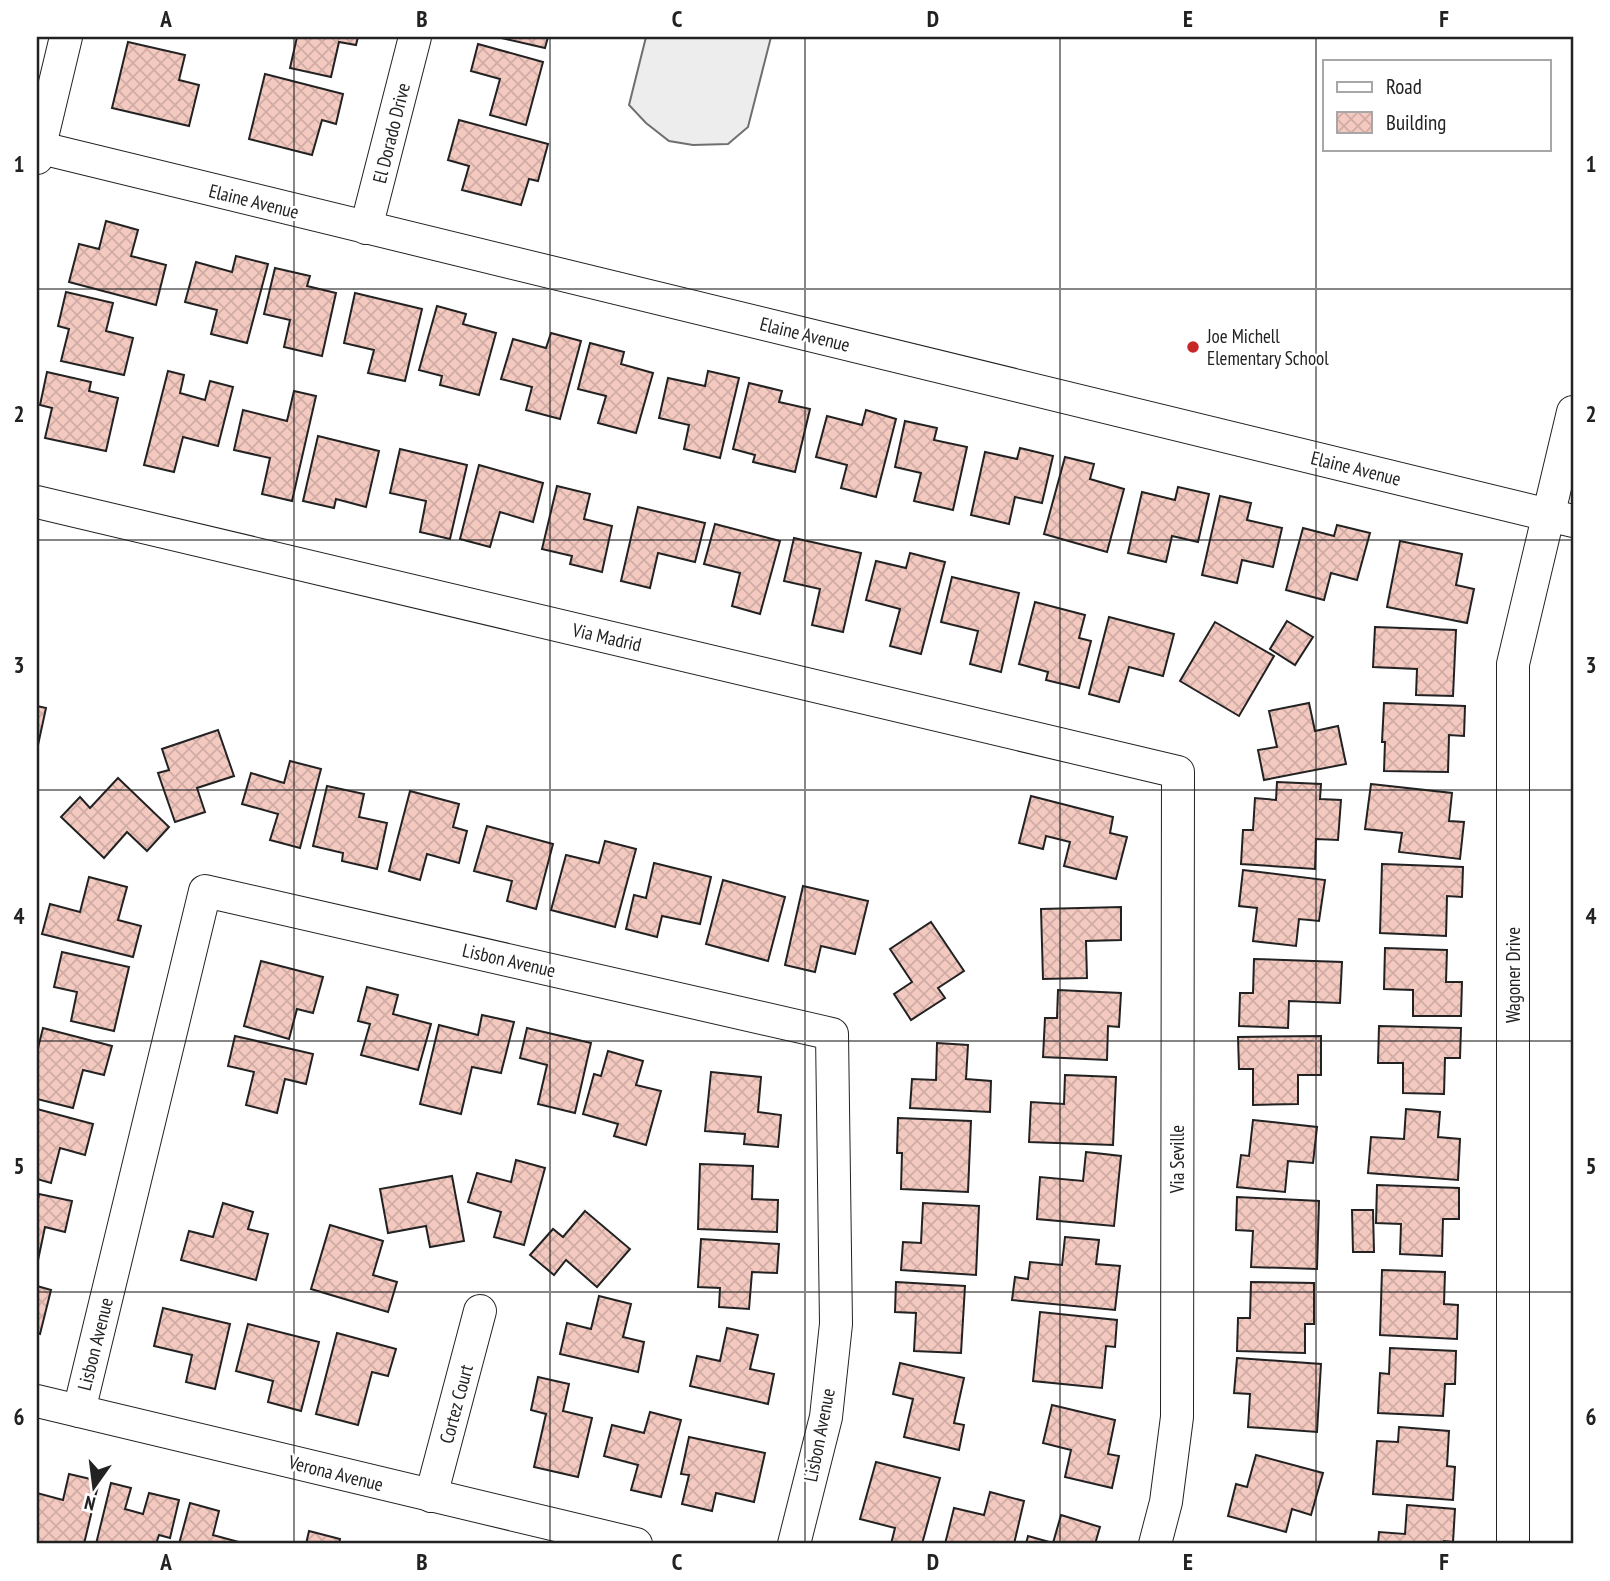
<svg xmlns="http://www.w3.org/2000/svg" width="1610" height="1581" viewBox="0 0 1610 1581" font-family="'PT Sans Narrow',sans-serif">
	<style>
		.parking { fill: #ededed; stroke: #6f6f6f; stroke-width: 2 }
		.building { fill: url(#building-cross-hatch); stroke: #222; stroke-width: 2 }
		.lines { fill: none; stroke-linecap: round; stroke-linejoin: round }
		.minor-casing { stroke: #222; stroke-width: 34 }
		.minor { stroke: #fff; stroke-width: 32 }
		.grid { fill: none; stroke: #222; stroke-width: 2; stroke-opacity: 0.55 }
		.poi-dot { fill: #c62828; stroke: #fff; stroke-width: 2.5 }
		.labels { text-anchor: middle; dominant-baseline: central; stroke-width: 5; stroke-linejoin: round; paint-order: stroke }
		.street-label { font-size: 19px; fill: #222; stroke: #fff }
		.poi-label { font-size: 19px; fill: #222; stroke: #fff; text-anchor: start }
		.neatline { fill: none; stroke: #222; stroke-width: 2.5 }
		.grid-label { font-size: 23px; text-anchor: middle; font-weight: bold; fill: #222 }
	</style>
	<defs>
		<pattern id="building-cross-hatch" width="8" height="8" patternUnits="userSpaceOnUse" patternTransform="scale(1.75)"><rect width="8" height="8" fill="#f3c9c0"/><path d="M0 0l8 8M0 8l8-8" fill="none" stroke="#d0aca5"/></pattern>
	</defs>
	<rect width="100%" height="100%" fill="#fff"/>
	<!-- parking -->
	<polygon class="parking" points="646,37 771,37 748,127 728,144 693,145 669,141 646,123 629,105"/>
	<!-- building -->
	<g class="building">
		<polygon points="296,37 358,37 356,45 339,42 331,77 290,68 297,37"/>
		<polygon points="497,37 548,37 545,48"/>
		<polygon points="128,42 185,55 179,80 199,85 189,126 112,108"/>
		<polygon points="478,44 543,62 526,125 490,115 500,79 471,71"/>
		<polygon points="265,74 343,94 336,124 322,120 312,155 249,139"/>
		<polygon points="459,120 548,144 538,181 529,179 521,205 462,190 469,166 448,160"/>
		<polygon points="106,221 138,230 131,256 166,265 156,305 69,282 79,244 99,249"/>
		<polygon points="236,256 268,264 247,343 211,334 217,310 185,302 196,262 232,272"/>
		<polygon points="275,268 310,276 307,286 336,293 322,356 284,347 290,320 264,314"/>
		<polygon points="66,292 113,303 106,331 133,338 124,375 61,361 69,329 58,326"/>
		<polygon points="355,293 422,309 405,381 368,373 374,350 344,343"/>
		<polygon points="437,306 466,314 463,324 496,333 479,395 440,385 442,376 419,370"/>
		<polygon points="551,333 581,341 560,419 526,410 532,387 501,379 513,339 546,348"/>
		<polygon points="590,343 624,352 621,364 653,373 636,433 598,423 606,396 578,389"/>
		<polygon points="168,371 184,375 180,393 205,400 210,381 233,387 218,446 183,437 174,472 144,465"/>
		<polygon points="708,371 739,378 720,458 684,449 689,425 659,418 668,378 705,386"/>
		<polygon points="47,372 91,382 89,391 118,398 106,451 45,438 52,408 40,405"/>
		<polygon points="749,383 782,391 779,402 810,409 795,472 753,462 755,455 733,449"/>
		<polygon points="294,391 316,396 292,501 262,494 270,458 234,450 243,410 287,421"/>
		<polygon points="866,410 896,419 876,497 841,488 847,465 816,457 827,416 862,425"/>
		<polygon points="905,421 937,428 934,440 967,447 953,510 914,501 921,473 895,467"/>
		<polygon points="318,436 379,451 366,507 336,499 334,508 303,501"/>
		<polygon points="1020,448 1053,456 1042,503 1015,497 1009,524 971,515 985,452 1017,459"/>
		<polygon points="400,449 467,465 450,539 420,532 426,501 390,493"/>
		<polygon points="1065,457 1094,464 1090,479 1124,489 1107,552 1044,534"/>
		<polygon points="479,465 543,483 533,522 500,512 490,547 460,539"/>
		<polygon points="557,486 590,494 584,519 612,526 602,572 570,564 572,556 542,549"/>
		<polygon points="1178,487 1209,494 1198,542 1172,536 1166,562 1128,553 1142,492 1175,500"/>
		<polygon points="1220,496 1251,503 1247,520 1282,528 1273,567 1242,560 1237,583 1202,575"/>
		<polygon points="638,507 705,523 695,562 658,553 650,588 621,581"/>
		<polygon points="715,524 780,541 760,614 732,606 740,573 704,564"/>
		<polygon points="1337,525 1370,533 1357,580 1331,573 1324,600 1286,590 1303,528 1334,536"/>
		<polygon points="794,538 861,553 843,632 812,625 820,589 784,581"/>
		<polygon points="1400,541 1462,554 1456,585 1474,589 1467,623 1387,607"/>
		<polygon points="910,553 945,562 921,654 890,646 900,609 866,600 876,561 906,568"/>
		<polygon points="952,577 1019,593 1001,672 970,664 978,631 941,622"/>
		<polygon points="1035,602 1085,615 1079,638 1091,641 1079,688 1046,680 1048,672 1019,664"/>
		<polygon points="1109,617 1174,634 1163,676 1129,667 1119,702 1089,694"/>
		<polygon points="1287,621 1313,637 1295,665 1270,649"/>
		<polygon points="1215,622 1274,656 1239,716 1180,681"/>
		<polygon points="1375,627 1456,630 1453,696 1416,695 1417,669 1373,667"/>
		<polygon points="1309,703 1315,731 1338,726 1346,764 1264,780 1258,750 1277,747 1269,711"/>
		<polygon points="1384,703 1465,706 1464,736 1449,735 1448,772 1384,771 1385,742 1382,742"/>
		<polygon points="37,706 46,708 38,745 37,745"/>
		<polygon points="218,730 234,776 197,788 205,812 175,822 158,773 169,770 162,749"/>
		<polygon points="290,761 321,769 300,848 270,840 278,814 242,804 251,773 284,783"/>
		<polygon points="118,778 169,827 147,851 127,832 104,858 61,817 80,797 90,808"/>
		<polygon points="1277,782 1321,784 1320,799 1341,800 1338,840 1316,839 1315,869 1241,864 1243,830 1253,830 1255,798 1276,800"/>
		<polygon points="1371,784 1452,793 1449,821 1464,822 1460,859 1399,852 1402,833 1365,829"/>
		<polygon points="327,786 364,794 359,817 387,823 377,869 342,861 343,853 313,846"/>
		<polygon points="410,791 459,804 453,827 467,831 459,863 427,854 420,880 389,871"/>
		<polygon points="1031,796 1113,817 1110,833 1127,837 1116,879 1064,866 1070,842 1046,836 1043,849 1019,843"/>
		<polygon points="487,826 553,844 536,909 507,901 512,881 474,871"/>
		<polygon points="605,841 636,849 615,927 551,910 566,855 599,863"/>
		<polygon points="654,863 711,877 700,924 662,916 657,937 626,929 634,895 646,898"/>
		<polygon points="1382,864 1463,867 1462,897 1447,896 1446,936 1380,933"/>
		<polygon points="1243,870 1325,880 1319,921 1299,919 1296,946 1253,941 1257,908 1239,906"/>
		<polygon points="89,877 127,887 118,920 141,926 133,957 42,934 50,904 80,912"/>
		<polygon points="723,880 785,897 768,961 706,944"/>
		<polygon points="803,886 868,901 855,954 821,946 815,972 785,965"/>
		<polygon points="1121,907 1121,940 1086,941 1087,978 1043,979 1041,909"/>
		<polygon points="931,922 964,971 938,988 945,998 911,1020 894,994 912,982 890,949"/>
		<polygon points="1385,948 1447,950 1446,982 1462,982 1461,1016 1413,1016 1413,990 1384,989"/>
		<polygon points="62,952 129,967 114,1031 71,1021 77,992 54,987"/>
		<polygon points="1254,959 1342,962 1340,1003 1289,1001 1288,1028 1239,1026 1240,993 1253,993"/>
		<polygon points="261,961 323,977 313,1013 297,1009 289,1039 244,1026"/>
		<polygon points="367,987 398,995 393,1014 431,1024 418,1070 361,1055 370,1024 358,1021"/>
		<polygon points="1058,990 1121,993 1119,1027 1108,1026 1107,1060 1043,1057 1045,1018 1057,1018"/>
		<polygon points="482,1015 514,1022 501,1073 472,1067 461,1114 420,1104 439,1025 478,1035"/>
		<polygon points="1379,1026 1461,1028 1460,1058 1445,1058 1444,1094 1403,1093 1403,1063 1378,1063"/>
		<polygon points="43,1028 112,1046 104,1075 83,1070 73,1108 37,1099 37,1052"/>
		<polygon points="527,1028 591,1043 575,1113 538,1104 547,1065 520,1058"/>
		<polygon points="235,1036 313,1054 306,1084 285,1079 277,1113 246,1105 254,1072 228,1066"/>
		<polygon points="1321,1036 1321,1075 1298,1075 1298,1104 1253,1105 1253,1069 1239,1069 1238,1037"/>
		<polygon points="937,1043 968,1045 966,1079 991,1081 990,1112 910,1108 912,1079 936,1080"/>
		<polygon points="608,1051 643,1061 636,1085 661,1091 646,1145 614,1136 618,1124 583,1114 594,1074 601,1076"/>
		<polygon points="711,1072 761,1077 758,1112 781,1115 778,1147 744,1144 745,1134 705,1131"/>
		<polygon points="1065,1075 1116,1077 1113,1145 1029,1142 1031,1102 1064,1104"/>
		<polygon points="37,1109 93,1124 85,1155 60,1148 51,1183 37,1179"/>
		<polygon points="1406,1109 1440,1112 1438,1137 1460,1139 1458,1180 1368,1173 1371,1137 1404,1139"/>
		<polygon points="898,1118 971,1121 968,1192 901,1189 902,1153 897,1153"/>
		<polygon points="1253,1120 1317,1127 1313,1163 1288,1161 1285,1192 1237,1187 1241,1155 1249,1156"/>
		<polygon points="1086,1152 1121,1156 1114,1226 1037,1219 1040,1177 1083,1181"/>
		<polygon points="516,1160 545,1168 524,1245 494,1237 501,1212 468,1202 477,1173 511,1182"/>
		<polygon points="700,1164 753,1166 752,1199 778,1200 777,1232 698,1229"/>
		<polygon points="452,1176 464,1241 430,1247 426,1226 388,1233 380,1189"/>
		<polygon points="1377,1185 1459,1188 1459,1219 1443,1219 1442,1256 1400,1254 1401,1224 1376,1223"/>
		<polygon points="39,1194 72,1201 65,1232 45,1227 37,1265 37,1206"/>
		<polygon points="1237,1197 1319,1201 1317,1269 1251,1267 1253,1231 1236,1230"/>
		<polygon points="223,1203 253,1212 248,1229 268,1234 256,1280 181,1260 189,1231 213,1237"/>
		<polygon points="923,1203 979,1206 976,1275 901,1270 903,1242 921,1243"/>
		<polygon points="1352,1210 1373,1210 1374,1252 1353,1252"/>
		<polygon points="585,1211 630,1249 597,1287 566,1260 554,1275 530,1255 553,1229 563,1237"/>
		<polygon points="330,1225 383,1241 373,1275 397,1282 388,1312 311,1289"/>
		<polygon points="1065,1237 1099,1240 1096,1264 1120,1266 1115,1310 1012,1300 1015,1277 1028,1279 1030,1262 1062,1265"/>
		<polygon points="701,1239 779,1244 777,1273 752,1272 749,1309 719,1307 720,1288 698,1287"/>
		<polygon points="1382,1270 1445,1272 1444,1304 1458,1305 1457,1339 1380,1335"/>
		<polygon points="896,1282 965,1286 961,1353 914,1351 916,1313 895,1312"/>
		<polygon points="1251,1282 1314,1283 1314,1324 1305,1324 1305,1353 1237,1351 1238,1318 1250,1318"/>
		<polygon points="37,1286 51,1290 40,1334 37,1333"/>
		<polygon points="599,1296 631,1304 623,1337 644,1342 638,1372 560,1354 567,1323 591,1329"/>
		<polygon points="163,1308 230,1324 215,1389 186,1382 192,1355 154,1346"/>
		<polygon points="1040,1312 1117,1320 1115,1347 1106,1346 1102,1388 1033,1381"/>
		<polygon points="248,1324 319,1342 301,1411 268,1402 273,1381 236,1371"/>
		<polygon points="727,1328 758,1335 750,1369 774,1374 768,1404 690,1386 697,1356 720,1361"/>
		<polygon points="337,1333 396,1349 388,1376 372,1372 358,1425 316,1414"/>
		<polygon points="1390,1348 1456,1351 1455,1384 1445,1384 1443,1416 1378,1413 1380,1373 1389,1374"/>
		<polygon points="1237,1358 1321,1364 1317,1432 1248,1427 1250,1394 1234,1393"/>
		<polygon points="900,1363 964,1378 954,1423 964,1425 959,1450 904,1437 913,1399 893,1394"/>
		<polygon points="538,1377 569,1384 563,1411 592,1418 578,1477 534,1467 546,1414 531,1410"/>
		<polygon points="1052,1405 1115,1420 1108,1454 1119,1456 1112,1488 1065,1477 1071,1450 1043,1443"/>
		<polygon points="650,1412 681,1420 661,1497 631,1490 638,1465 604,1456 612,1425 644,1433"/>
		<polygon points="1399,1427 1449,1431 1447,1466 1455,1467 1453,1500 1373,1494 1377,1441 1398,1442"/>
		<polygon points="689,1437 765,1453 754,1502 716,1493 712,1511 682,1504 689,1475 681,1474"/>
		<polygon points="1256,1455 1323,1473 1311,1515 1292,1509 1286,1532 1228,1516 1236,1484 1247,1487"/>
		<polygon points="876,1462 940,1478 922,1544 891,1544 895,1528 860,1519"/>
		<polygon points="69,1474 99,1481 84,1544 37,1544 37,1493 63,1500"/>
		<polygon points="111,1483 131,1488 125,1509 143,1514 149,1493 179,1500 170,1538 159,1535 156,1544 96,1544"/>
		<polygon points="990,1492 1024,1501 1014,1544 945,1544 954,1508 984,1515"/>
		<polygon points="190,1503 219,1511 213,1535 246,1544 179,1544"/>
		<polygon points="1407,1505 1455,1509 1453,1542 1444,1541 1443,1544 1378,1544 1379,1532 1405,1534"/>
		<polygon points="1061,1515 1100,1527 1095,1544 1026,1544 1028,1536 1053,1543"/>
		<polygon points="309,1531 340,1539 339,1544 306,1544"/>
	</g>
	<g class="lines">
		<defs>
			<g id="minor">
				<polyline points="37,147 1573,521"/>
				<polyline points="37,158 66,37"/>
				<polyline points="366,228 415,37"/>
				<polyline points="37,502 1178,772 1177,1417 1166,1502 1155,1544"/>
				<polyline points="37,1401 636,1544"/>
				<polyline points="79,1411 205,891 832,1034 836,1324 826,1417 794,1544"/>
				<polyline points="431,1496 480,1311"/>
				<polyline points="1513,1544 1513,664 1573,412"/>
			</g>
		</defs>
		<!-- minor casing -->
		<use href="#minor" class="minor-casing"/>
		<!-- minor -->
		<use href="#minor" class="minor"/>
	</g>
	<!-- grid -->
	<path class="grid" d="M 294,37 L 294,1544M 550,37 L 550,1544M 805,37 L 805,1544M 1060,37 L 1060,1544M 1316,37 L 1316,1544M 37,289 L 1573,289M 37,540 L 1573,540M 37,790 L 1573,790M 37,1041 L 1573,1041M 37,1292 L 1573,1292"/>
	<!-- markers -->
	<circle class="poi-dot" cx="1193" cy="347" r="7"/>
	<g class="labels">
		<!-- street labels -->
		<g class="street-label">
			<text transform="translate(391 133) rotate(-76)">El Dorado Drive</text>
			<text transform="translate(254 201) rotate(14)">Elaine Avenue</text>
			<text transform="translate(805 334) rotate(14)">Elaine Avenue</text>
			<text transform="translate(1356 468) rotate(14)">Elaine Avenue</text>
			<text transform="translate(607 637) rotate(13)">Via Madrid</text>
			<text transform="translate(509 960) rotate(13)">Lisbon Avenue</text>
			<text transform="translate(1513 975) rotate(-90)">Wagoner Drive</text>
			<text transform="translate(1177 1159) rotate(-90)">Via Seville</text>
			<text transform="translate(95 1344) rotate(-76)">Lisbon Avenue</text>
			<text transform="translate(456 1404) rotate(-75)">Cortez Court</text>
			<text transform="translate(819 1435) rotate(-79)">Lisbon Avenue</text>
			<text transform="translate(336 1473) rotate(14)">Verona Avenue</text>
		</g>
		<!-- poi labels -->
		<g class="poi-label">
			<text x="1207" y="336">Joe Michell<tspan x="1207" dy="22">Elementary School</tspan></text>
		</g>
	</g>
	<!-- border -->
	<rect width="1610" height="1581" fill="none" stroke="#ffffff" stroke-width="77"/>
	<!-- legend -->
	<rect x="1323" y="60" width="228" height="91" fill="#ffffff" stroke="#a7a7a7" stroke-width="2"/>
	<rect x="1337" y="82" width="35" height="10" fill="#ffffff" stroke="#a7a7a7" stroke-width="2"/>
	<text x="1386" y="94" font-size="21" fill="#222222">Road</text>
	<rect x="1337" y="112" width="35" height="21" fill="url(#building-cross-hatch)" stroke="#a7a7a7" stroke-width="2"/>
	<text x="1386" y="130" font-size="21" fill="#222222">Building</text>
	<!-- north arrow -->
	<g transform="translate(94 1487) rotate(194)" stroke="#ffffff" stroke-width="5" paint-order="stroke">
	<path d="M0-5L12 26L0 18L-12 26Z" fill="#222222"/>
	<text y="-10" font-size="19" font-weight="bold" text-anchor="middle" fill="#222222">N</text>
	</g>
	<rect x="38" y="38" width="1534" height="1504" class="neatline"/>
	<g class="grid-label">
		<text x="166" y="27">A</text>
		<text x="422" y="27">B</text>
		<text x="677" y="27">C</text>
		<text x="933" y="27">D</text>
		<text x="1188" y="27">E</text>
		<text x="1444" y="27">F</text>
		<text x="19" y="172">1</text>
		<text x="1591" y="172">1</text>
		<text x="19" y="422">2</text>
		<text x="1591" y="422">2</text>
		<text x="19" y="673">3</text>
		<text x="1591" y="673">3</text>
		<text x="19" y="924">4</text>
		<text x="1591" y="924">4</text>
		<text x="19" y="1174">5</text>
		<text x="1591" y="1174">5</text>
		<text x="19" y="1425">6</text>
		<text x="1591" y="1425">6</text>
		<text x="166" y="1570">A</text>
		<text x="422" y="1570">B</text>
		<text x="677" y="1570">C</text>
		<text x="933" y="1570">D</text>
		<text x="1188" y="1570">E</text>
		<text x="1444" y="1570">F</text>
	</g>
</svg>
